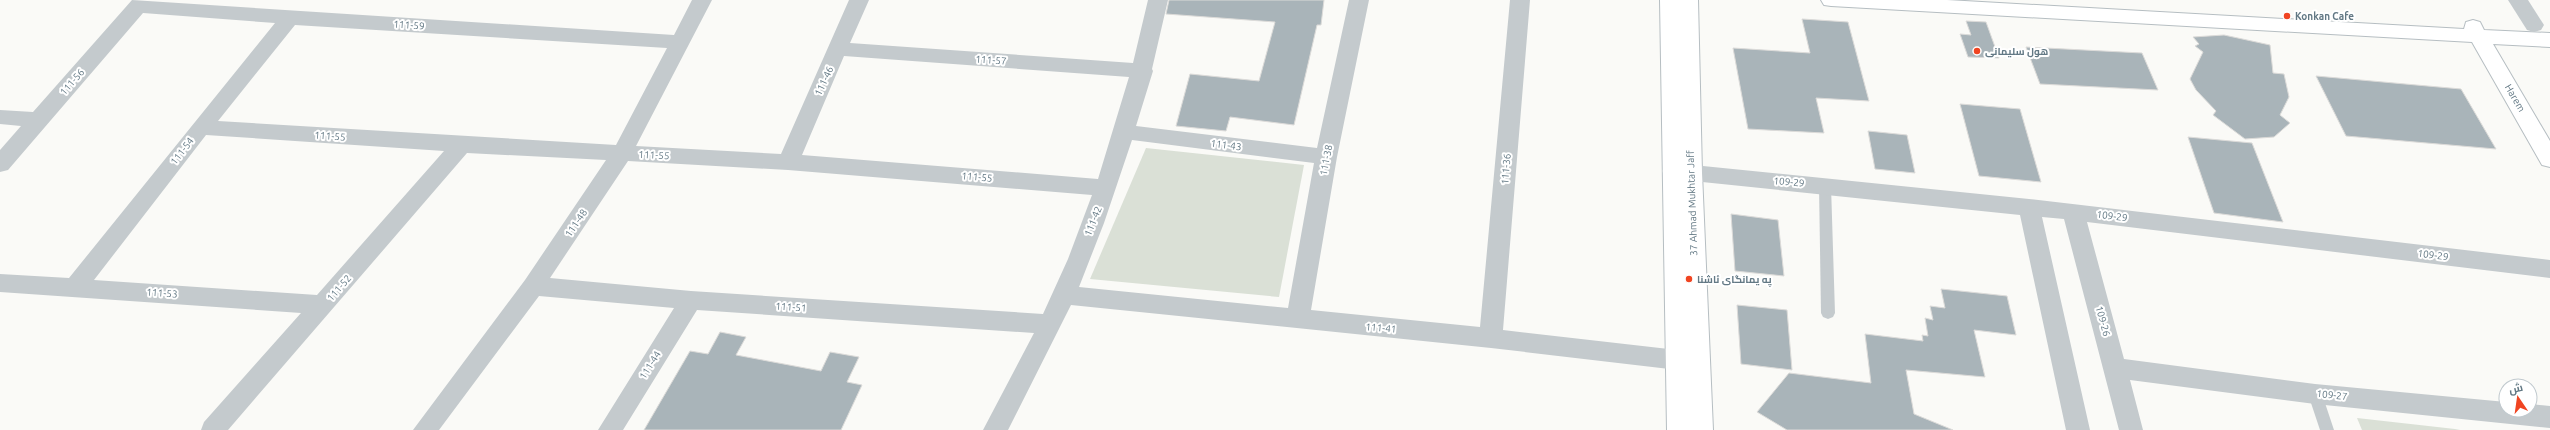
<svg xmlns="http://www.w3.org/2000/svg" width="2550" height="430" viewBox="0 0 2550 430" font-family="Ubuntu,Cairo,sans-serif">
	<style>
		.green { fill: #dae0d6 }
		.building { fill: #a9b4b9; stroke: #dcdbd9 }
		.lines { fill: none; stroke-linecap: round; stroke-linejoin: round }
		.secondary-casing { stroke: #b6bec2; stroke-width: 2 }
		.lane { fill: #c4cacd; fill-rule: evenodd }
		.street { fill: #c4cacd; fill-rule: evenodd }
		.secondary { fill: #fff; fill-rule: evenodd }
		.poi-dot { fill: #f04421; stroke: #fff; stroke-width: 1.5 }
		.labels { text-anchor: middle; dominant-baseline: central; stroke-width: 4; stroke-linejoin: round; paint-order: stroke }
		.poi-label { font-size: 10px; font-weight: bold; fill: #627884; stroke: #fff; text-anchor: start }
		.street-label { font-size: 10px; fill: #627884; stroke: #fff }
	</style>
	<rect width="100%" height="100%" fill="#fafaf7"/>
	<!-- green -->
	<g class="green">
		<polygon points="1146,148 1304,165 1279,297 1090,279"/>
		<polygon points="2357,418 2455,429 2460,430 2362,430"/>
	</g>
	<!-- building -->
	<g class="building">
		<polygon points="1169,0 1324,0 1321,25 1317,25 1294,125 1230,117 1226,131 1176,126 1190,74 1259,81 1275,22 1166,14"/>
		<polygon points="1802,19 1848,22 1869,101 1816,98 1824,133 1748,129 1733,48 1810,53"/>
		<polygon points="1966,21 1986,22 1999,58 1968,57 1960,34 1971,35"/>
		<polygon points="2224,35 2270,45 2273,73 2284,74 2289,97 2280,115 2290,123 2274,137 2245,139 2213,115 2216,111 2196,90 2190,79 2203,52 2195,46 2199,44 2193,37"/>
		<polygon points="2026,47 2142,53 2158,90 2040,84"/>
		<polygon points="2316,76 2461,89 2496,149 2346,136"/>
		<polygon points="1960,104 2020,109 2041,182 1979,176"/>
		<polygon points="1868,131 1907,135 1915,173 1875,169"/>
		<polygon points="2188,137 2252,143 2283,222 2214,213"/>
		<polygon points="1731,214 1778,220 1784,276 1735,271"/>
		<polygon points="1941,289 2007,296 2016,335 1974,330 1985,377 1906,370 1914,414 1953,430 1787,430 1757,412 1789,373 1871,383 1865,334 1923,341 1922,335 1928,336 1925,318 1933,320 1930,306 1945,308"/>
		<polygon points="1737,305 1787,310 1792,370 1741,364"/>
		<polygon points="720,332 746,337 736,355 821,371 830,352 859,357 847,382 862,385 841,430 644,430 690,351 708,354"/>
	</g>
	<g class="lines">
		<defs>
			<g id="secondary">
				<polygon points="1660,0 1698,0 1702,173 1713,430 1667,430"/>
				<polygon points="1821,0 1947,0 2464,29 2466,22 2473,20 2480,22 2484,30 2550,33 2550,47 2493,44 2550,141 2550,167 2542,165 2472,42 1831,6 1824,5"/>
			</g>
		</defs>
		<!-- secondary casing -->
		<use href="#secondary" class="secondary-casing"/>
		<!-- lane -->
		<g class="lane">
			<polygon points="1825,181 1831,186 1835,313 1833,317 1828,319 1823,317 1821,313 1819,186"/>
			<polygon points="2315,388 2320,390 2322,394 2334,430 2320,430 2308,394 2310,390"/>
		</g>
		<!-- street -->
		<g class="street">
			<path d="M 132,0 L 674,35 L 692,0 L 712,0 L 636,146 L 781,154 L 849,0 L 869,0 L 850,43 L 1133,63 L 1148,0 L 1168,0 L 1152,69 L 1153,71 L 1136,126 L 1317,148 L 1349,0 L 1369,0 L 1337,157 L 1311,310 L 1480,327 L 1510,0 L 1530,0 L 1503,330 L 1695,352 L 1703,355 L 1707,362 L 1703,369 L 1695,372 L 1491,348 L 1071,305 L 1008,430 L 983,430 L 1034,333 L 697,310 L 623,430 L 598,430 L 674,308 L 539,296 L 439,430 L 413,430 L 525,280 L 606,160 L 467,153 L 228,430 L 201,430 L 204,422 L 301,313 L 0,292 L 0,274 L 69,278 L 275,23 L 143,13 L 8,170 L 0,172 L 0,150 L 21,126 L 0,124 L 0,110 L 33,112 ZM 295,25 L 667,48 L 616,145 L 218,121 ZM 844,56 L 1129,77 L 1098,179 L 802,155 ZM 206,135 L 444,151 L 317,295 L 94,280 ZM 1132,140 L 1314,163 L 1288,308 L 1079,287 L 1104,223 ZM 628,161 L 788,170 L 1092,195 L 1068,259 L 1043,314 L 691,291 L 550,278 Z"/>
			<polygon points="2508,0 2528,0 2544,25 2541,30 2534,32 2527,30"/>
			<polygon points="1673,163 2029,199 2550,260 2550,278 2087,222 2124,359 2315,384 2506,402 2506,410 2530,410 2530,404 2550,406 2550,428 2315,404 2130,380 2143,430 2119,430 2064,219 2042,217 2090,430 2066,430 2020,215 1673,179 1665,177 1662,171 1665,165"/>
		</g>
		<!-- secondary -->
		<use href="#secondary" class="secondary"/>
	</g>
	<!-- markers -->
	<g class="poi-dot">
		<circle cx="2287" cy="16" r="4"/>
		<circle cx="1977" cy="51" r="4"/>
		<circle cx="1689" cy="279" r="4"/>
	</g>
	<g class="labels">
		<!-- poi labels -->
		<g class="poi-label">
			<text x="2295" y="16">Konkan Cafe</text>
			<text x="1985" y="51">هول سليمانى</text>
			<text x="1697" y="279">په یمانگای ئاشنا</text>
		</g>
		<!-- street labels -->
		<g class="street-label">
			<text transform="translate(409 25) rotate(4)">111-59</text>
			<text transform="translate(991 60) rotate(4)">111-57</text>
			<text transform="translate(824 81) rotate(-65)">111-46</text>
			<text transform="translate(72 82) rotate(-49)">111-56</text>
			<text transform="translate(2515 98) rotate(60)">Harem</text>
			<text transform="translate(330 136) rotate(4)">111-55</text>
			<text transform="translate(1226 145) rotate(7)">111-43</text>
			<text transform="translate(182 151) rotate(-52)">111-54</text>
			<text transform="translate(654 155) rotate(3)">111-55</text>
			<text transform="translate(1326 160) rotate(-79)">111-38</text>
			<text transform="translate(1506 169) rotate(-85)">111-36</text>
			<text transform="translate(977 177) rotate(5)">111-55</text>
			<text transform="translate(1789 182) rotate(5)">109-29</text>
			<text transform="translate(1692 203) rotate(-92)">37 Ahmad Mukhtar Jaff</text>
			<text transform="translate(2112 216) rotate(7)">109-29</text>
			<text transform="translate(1093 221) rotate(-68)">111-42</text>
			<text transform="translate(576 223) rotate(-56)">111-48</text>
			<text transform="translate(2433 255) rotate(7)">109-29</text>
			<text transform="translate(339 288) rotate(-49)">111-52</text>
			<text transform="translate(162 293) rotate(4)">111-53</text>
			<text transform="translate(791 307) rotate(4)">111-51</text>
			<text transform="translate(2103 321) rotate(75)">109-26</text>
			<text transform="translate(1381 328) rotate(5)">111-41</text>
			<text transform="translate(650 365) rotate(-58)">111-44</text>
			<text transform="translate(2332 395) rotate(6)">109-27</text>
		</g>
	</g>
	<!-- north arrow -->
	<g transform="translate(2518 398) rotate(347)"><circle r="19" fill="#ffffff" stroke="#c0c9ce"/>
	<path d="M0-3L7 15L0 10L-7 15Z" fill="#f04421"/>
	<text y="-6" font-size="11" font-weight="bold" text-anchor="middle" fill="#627884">ش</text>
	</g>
</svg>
